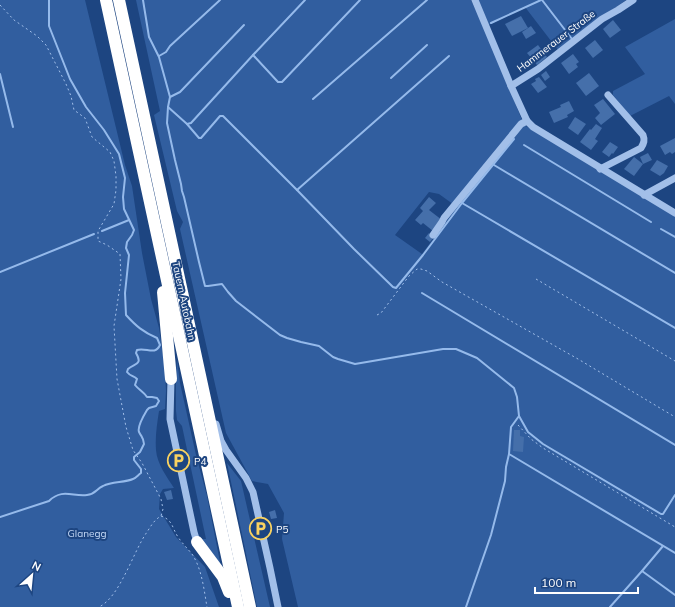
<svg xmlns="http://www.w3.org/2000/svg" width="675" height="607" viewBox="0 0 675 607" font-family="Mulish,sans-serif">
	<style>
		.green { fill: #315e9f; fill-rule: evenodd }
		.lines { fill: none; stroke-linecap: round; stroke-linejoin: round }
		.stream { stroke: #95baeb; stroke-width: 2 }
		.building { fill: #456faa }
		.path { stroke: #a2bfe9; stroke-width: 1; stroke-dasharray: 2 3; stroke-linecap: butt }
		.minor { stroke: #a2bfe9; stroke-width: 7 }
		.highway { stroke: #fff; stroke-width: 12 }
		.labels { text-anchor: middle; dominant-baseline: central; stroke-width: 4; stroke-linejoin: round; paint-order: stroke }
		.street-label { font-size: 10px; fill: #fff; stroke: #1d4581 }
		.poi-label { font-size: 10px; fill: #fff; stroke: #1d4581; text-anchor: start }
		.park-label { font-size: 10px; fill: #c6daf7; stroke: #1d4581 }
	</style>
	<rect width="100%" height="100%" fill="#1d4581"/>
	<!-- green -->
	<g class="green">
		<path d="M 0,0 L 85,0 L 125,165 L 132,186 L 142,253 L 151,299 L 159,328 L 165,369 L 166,391 L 165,409 L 159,411 C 157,424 155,437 156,450 C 157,464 167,477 174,488 L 163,489 L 160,494 L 159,509 L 176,537 L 205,567 L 219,607 L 0,607 Z"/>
		<path d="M 136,0 L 471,0 L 485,29 L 524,125 L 675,214 L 675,607 L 298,607 L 282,539 L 284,513 L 268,484 L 252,481 L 226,433 L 180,229 L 183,222 L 177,211 L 154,115 L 160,111 ZM 429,192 L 439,194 L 457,207 L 422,254 L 395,235 Z"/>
		<polygon points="478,0 626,0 558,50 525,7 489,25"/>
		<polygon points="675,19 675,104 669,96 630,116 613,95 613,91 645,74 625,47"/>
		<polygon points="177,359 180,383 196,455 207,496 221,567 202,539 206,539 182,426 177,420 176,411 176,378"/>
		<polygon points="227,463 241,481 270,607 257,607 244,544"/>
	</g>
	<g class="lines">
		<!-- stream -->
		<g class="stream">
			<polyline points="143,0 149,37 159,57 170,97 168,107 167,123 175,160 181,184 182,191 184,197 199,262 205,286 208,286 222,284 228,292 236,301 280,335 287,338 301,342 319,346 333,357 338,359 355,364 443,349 456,349 477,358 514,388 517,397 519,416 528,432 543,444 661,514 663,514 675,495"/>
			<polyline points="542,0 572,39"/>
			<polyline points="491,23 541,0"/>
			<polyline points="253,55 278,82 282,82 360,0"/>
			<polyline points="159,56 166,52 170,46 220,0"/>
			<polyline points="0,74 13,127"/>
			<polyline points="391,78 427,45"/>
			<polyline points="170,97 180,92 244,25"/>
			<polyline points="313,99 427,0"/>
			<polyline points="168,107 187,124 199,138 201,138 220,116 223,116 297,190 354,249 393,287 396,288 423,255 462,203 514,139"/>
			<polyline points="187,124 191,123 253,55 305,0"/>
			<polyline points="524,145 651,222"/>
			<polyline points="494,165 675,273"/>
			<polyline points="297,190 449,56"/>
			<polyline points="462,203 675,328"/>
			<polyline points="661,229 675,237"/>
			<polyline points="102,231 129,220"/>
			<polyline points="0,272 94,234"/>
			<polyline points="422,293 675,445"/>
			<polyline points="509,454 675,553"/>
			<path d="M 0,517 L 49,501 C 62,488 73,497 87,495 C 96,494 96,489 103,486 C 112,481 124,483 133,479 C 136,478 138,475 141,473 L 141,469 L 134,460 L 134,457 L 140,452 L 144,444 C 143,436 142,438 139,432 C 137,427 144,415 147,410 L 149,408 L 156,406 L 159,401 L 157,398 L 152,397 L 147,397 C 144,392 139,390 135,385 L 137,379 C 134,376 130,376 127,372 L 128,369 C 135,363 143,365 136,353 L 137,350 C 146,347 155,356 160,345 L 157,338 C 143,332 136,326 126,315 L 125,293 L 129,255 L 126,248 L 127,242 L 132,235 L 134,230 L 124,209 L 123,197 L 125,178 L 119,154 L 104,130 L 86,107 L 70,79 L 49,26 L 49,0"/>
			<polyline points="642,571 675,595"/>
			<polyline points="466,607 491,535 505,481 506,467 509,454 511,427 519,416"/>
			<polyline points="610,607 642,571 663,546"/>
		</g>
	</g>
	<!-- building -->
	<g class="building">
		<polygon points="521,16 528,28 512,36 505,24"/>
		<polygon points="613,20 621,30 610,38 603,29"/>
		<polygon points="531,26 536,33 526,39 522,32"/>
		<polygon points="595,40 603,50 593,58 585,48"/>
		<polygon points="538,45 547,57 537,65 527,53"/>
		<polygon points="573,54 579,62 576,64 578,67 569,74 561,63"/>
		<polygon points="546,71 550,77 545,81 541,75"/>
		<polygon points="589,73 599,86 586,96 576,83"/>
		<polygon points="539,77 547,87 538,93 531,84 536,81 535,79"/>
		<polygon points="603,99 615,114 601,125 595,118 600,113 594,105"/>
		<polygon points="569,101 574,111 567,115 568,117 554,123 549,112 561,107 560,105"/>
		<polygon points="575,117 586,124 578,135 568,128"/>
		<polygon points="596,124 602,128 595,139 598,141 591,150 580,142 590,129 591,130"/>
		<polygon points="675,138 675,152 672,154 670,152 665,155 660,146"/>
		<polygon points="610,142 618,147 613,154 612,153 609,157 602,152"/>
		<polygon points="648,153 652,160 643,164 640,157"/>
		<polygon points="634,157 643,164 634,176 624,169"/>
		<polygon points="657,160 668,166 664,173 660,176 650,170"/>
		<polygon points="429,197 436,203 429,210 442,220 433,231 423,223 421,225 415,220 423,211 420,208"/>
		<polygon points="429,233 434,237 430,242 425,238"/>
		<polygon points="514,430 520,430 520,436 524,437 523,452 513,451"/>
		<polygon points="171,490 173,499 167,500 164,492"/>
		<polygon points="275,510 277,518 271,519 269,512"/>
	</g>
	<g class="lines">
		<!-- path -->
		<g class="path">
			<path d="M 0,5 L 14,20 L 37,36 L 46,45 L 66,84 L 71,96 L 74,110 L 85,118 L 92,137 L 110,152 L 114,161 L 116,176 L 116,190 L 114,204 L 98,231 L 98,241 L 107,245 L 120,254 L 121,279 L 114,326 L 117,379 L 126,427 L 133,450 L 142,463 L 161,499 L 163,509 L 161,516 C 154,520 151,526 147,532 C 133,552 120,597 99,607"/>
			<polyline points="536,279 675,361"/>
			<polyline points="377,315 381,313 409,276 417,269 421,269 427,271 442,282 578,359 675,417"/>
			<polyline points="518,425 531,439 543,448 675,527"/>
			<path d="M 161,516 C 173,520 172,528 178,537 C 182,543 187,548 192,554 C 202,569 204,590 207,607"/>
		</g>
		<!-- minor -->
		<g class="minor">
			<polyline points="475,0 511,86 527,121 533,127 675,213"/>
			<polyline points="511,86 538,69 602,19 618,10 633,0"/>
			<path d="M 600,169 L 641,148 C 644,143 645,140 643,135 L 608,95"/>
			<polyline points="644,195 675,178"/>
			<polyline points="433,235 442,222 444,218 521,124 527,121"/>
			<polyline points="171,379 170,419 194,532 197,542"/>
			<polyline points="216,424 221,441 226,450 246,478 253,492 270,568 278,607"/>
		</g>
		<!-- highway -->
		<g class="highway">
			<polyline points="106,0 238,607"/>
			<polyline points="119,0 250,607"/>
			<polyline points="163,292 171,379"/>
			<polyline points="197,542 223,577 229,592"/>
		</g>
	</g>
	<!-- icons -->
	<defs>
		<symbol id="parking-ring" viewBox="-11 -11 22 22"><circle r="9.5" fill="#1d4581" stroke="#f9d260" stroke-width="1.5"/><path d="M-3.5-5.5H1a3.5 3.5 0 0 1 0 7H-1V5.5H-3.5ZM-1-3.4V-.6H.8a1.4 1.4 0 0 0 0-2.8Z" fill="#f9d260"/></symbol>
	</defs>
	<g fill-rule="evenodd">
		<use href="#parking-ring" x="166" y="448" width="25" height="25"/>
		<use href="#parking-ring" x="248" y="516" width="25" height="25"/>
	</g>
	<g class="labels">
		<!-- street labels -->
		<g class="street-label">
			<text transform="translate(556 41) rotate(-37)">Hammerauer Straße</text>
			<text transform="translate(184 301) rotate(78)">Tauern Autobahn</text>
		</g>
		<!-- poi labels -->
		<g class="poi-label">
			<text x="194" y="461">P4</text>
			<text x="276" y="529">P5</text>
		</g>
		<!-- park labels -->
		<g class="park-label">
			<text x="87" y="533">Glanegg</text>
		</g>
	</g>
	<!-- north arrow -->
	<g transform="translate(32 575) rotate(27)" stroke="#1d4581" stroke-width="3" paint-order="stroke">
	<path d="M0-3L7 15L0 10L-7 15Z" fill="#ffffff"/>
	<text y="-6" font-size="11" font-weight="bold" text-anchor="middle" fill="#ffffff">N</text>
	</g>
	<!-- scale -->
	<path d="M535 587v6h103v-6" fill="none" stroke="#ffffff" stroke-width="2"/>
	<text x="541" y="587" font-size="12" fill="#ffffff" stroke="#1d4581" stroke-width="3" paint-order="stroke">100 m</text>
</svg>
